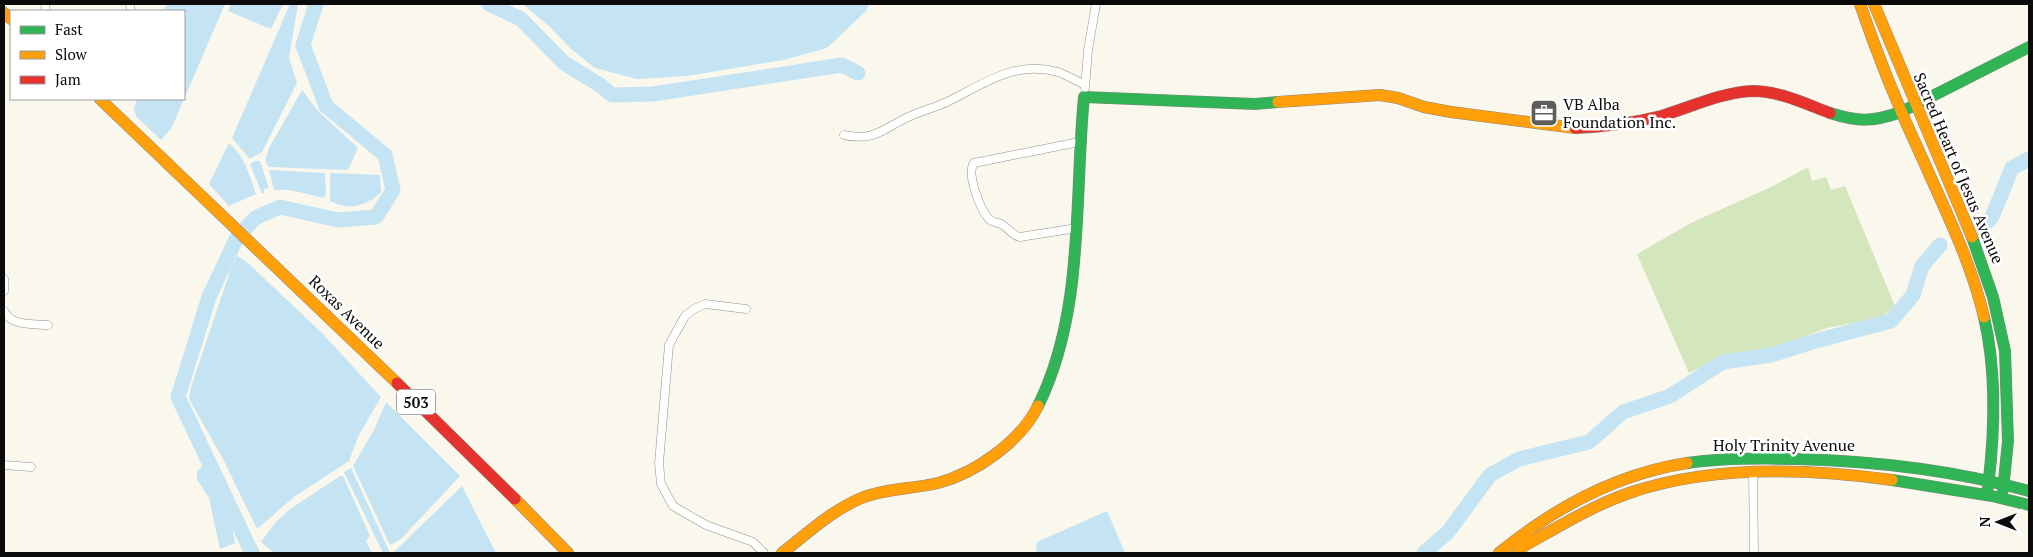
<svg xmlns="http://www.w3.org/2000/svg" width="2033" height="557" viewBox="0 0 2033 557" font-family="'PT Serif',serif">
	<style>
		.forest { fill: #d3e6bc }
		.water { fill: #c5e4f3 }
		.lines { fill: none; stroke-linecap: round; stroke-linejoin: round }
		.river { stroke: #c5e4f3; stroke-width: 15 }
		.street-casing { stroke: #93918d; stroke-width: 9 }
		.fast-casing { stroke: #898883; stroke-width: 12 }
		.slow-casing { stroke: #898883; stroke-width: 12 }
		.jam-casing { stroke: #898883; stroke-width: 12 }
		.street { stroke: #fefefc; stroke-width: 8 }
		.fast { stroke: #30b455; stroke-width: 11 }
		.slow { stroke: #ff9f0a; stroke-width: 11 }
		.jam { stroke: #e5322d; stroke-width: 11 }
		.labels { text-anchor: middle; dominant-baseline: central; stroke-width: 5; stroke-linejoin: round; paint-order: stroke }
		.shield { fill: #fff; stroke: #545454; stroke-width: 1 }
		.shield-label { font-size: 15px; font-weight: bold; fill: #0b0b0b }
		.poi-label { font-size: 16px; fill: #0b0b0b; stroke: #fff; text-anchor: start }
		.street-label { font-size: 16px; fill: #0b0b0b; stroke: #fff }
	</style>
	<rect width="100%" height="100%" fill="#faf7ed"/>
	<!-- forest -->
	<polygon class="forest" points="1808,167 1812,181 1826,177 1831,190 1845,186 1895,306 1881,318 1827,328 1760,353 1723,357 1689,373 1637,254 1693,222 1771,187"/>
	<!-- water -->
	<g class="water">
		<polygon points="167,4 225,4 172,127 161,140 136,116 134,109 137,99 184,99 184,11 164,11"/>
		<polygon points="231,4 283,4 271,29 228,11"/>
		<polygon points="290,4 298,4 289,58 297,83 262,152 250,159 232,138"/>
		<polygon points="526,4 869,4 866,11 827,48 783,60 687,76 637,79 595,68 571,49 550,27 525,6"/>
		<polygon points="302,90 318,111 358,148 348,170 269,167 265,161 269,148"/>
		<path d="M 229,143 C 245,157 249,174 256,194 L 229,206 L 209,184 Z"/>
		<polygon points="255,161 260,161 269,188 264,189 264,193 262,194 250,164"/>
		<polygon points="269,170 325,173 326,192 324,198 290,190 274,190"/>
		<path d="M 330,173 L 380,175 L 381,192 C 367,206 349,211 330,201 Z"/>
		<polygon points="237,256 248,263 322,333 381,397 358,437 349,461 294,497 257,529 223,459 189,399 191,387 231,268"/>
		<polygon points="386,402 460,476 401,539 390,545 353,466 374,430"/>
		<polygon points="203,465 231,522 235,543 220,549 209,498 197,479 197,472"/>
		<polygon points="351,468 390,553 383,553 344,472"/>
		<polygon points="340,476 343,476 370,536 366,541 372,553 274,553 261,542 275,523 290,509"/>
		<polygon points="462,486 496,553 395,553 394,552"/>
		<polygon points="1107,511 1125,553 1036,553 1037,542"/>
	</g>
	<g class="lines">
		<!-- river -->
		<g class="river">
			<polyline points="489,4 521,19 564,63 600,85 612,95 653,94 842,65 858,73"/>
			<polyline points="1980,228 1992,217 2012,168 2029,159"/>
			<polyline points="245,229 255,218 280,207 338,220 376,217 393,190 385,155 326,106 303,45 316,4"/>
			<polyline points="237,237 209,297 178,397 252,553"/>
			<polyline points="1424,553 1448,532 1490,475 1519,459 1589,442 1623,412 1670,396 1723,362 1771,355 1812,342 1891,321 1913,295 1922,266 1940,245"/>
		</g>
		<defs>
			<g id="street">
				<polyline points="45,4 46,11"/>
				<polyline points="130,4 131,11"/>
				<polyline points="1085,88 1088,50 1096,4"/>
				<path d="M 844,135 C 872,141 881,131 904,119 C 918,112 933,108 947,102 C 984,84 1014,60 1058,72 C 1067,75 1076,81 1085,85"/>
				<path d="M 1077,228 L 1020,237 C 1011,235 1009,228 1001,224 C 996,222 991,222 988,218 C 980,208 966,173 974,163 L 1079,142"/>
				<polyline points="4,279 4,291"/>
				<polyline points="746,309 705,304 694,309 685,316 669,345 659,463 661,484 673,506 706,525 753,542 764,553"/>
				<path d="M 4,311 C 11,326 32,324 48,325"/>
				<polyline points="4,465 31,467"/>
				<polyline points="1753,472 1754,553"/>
			</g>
			<g id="fast">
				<path d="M 1830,113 C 1858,122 1873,122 1901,112 L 2029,47"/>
				<polyline points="1972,237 1993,297 2005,351 2008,441 2003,490"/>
				<path d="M 1984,317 C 1997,373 1995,431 1988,487"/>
				<path d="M 1038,406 C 1085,311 1074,199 1084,97 L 1255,104 L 1278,102"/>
				<path d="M 1687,463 C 1723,458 1760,458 1797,459 C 1876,461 1953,470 2029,491"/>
				<polyline points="1892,480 1992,496 2029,505"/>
			</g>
			<g id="slow">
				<path d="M 1860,4 C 1878,57 1899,109 1923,160 C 1946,212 1971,262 1984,317"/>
				<polyline points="1874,4 1972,237"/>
				<polyline points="4,13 11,19"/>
				<polyline points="100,99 397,383"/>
				<polyline points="1278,102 1380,95 1398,98 1424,107 1451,112 1575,128"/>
				<polyline points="515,499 568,553"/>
				<path d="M 782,553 C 808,533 833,509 864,497 C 888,488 913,489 938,483 C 976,473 1021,441 1038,406"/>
				<path d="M 1499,553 C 1554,508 1616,474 1687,463"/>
				<path d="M 1517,553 L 1524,546 C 1558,527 1592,506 1629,493 C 1711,465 1806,468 1892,480"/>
			</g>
			<g id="jam">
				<path d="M 1575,128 C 1604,127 1633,123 1661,116 C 1691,107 1722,92 1753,91 C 1779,91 1806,104 1830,113"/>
				<polyline points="397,383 515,499"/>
			</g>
		</defs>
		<!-- street casing -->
		<use href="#street" class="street-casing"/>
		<!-- fast casing -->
		<use href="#fast" class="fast-casing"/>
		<!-- slow casing -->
		<use href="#slow" class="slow-casing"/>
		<!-- jam casing -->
		<use href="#jam" class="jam-casing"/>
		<!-- street -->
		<use href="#street" class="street"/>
		<!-- fast -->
		<use href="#fast" class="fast"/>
		<!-- slow -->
		<use href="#slow" class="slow"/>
		<!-- jam -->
		<use href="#jam" class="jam"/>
	</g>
	<!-- icons -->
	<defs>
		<symbol id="office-square" viewBox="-11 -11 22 22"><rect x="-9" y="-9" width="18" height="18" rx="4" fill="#5f5e5a" stroke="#fff"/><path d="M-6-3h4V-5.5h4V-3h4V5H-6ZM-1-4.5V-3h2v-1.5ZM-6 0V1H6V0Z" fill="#fff"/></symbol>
	</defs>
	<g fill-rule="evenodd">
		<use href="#office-square" x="1528" y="97" width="32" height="32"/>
	</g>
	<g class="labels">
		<!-- shield labels -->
		<rect class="shield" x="397" y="389.5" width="38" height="25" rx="4"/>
		<g class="shield-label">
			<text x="416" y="402">503</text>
		</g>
		<!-- poi labels -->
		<g class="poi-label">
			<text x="1563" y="104">VB Alba<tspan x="1563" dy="18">Foundation Inc.</tspan></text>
		</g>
		<!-- street labels -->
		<g class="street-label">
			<text transform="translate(1959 168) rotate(67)">Sacred Heart of Jesus Avenue</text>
			<text transform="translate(347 312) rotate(44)">Roxas Avenue</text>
			<text x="1784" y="445">Holy Trinity Avenue</text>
		</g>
	</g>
	<!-- border -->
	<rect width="2033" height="557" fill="none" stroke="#0b0b0b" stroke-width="10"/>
	<!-- legend -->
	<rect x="10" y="10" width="175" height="90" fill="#ffffff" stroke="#9d9d9d"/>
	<rect x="20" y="26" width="25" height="8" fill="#30b455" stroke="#9d9d9d"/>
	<text x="55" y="35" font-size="15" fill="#0b0b0b">Fast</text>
	<rect x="20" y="51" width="25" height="8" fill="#ff9f0a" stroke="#9d9d9d"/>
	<text x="55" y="60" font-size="15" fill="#0b0b0b">Slow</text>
	<rect x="20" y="76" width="25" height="8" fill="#e5322d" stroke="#9d9d9d"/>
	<text x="55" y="85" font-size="15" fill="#0b0b0b">Jam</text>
	<!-- north arrow -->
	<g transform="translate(1998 522) rotate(270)" stroke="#ffffff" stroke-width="4" paint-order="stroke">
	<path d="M0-4L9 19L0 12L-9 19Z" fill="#0b0b0b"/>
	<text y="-8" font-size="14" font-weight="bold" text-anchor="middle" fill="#0b0b0b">N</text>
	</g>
</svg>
